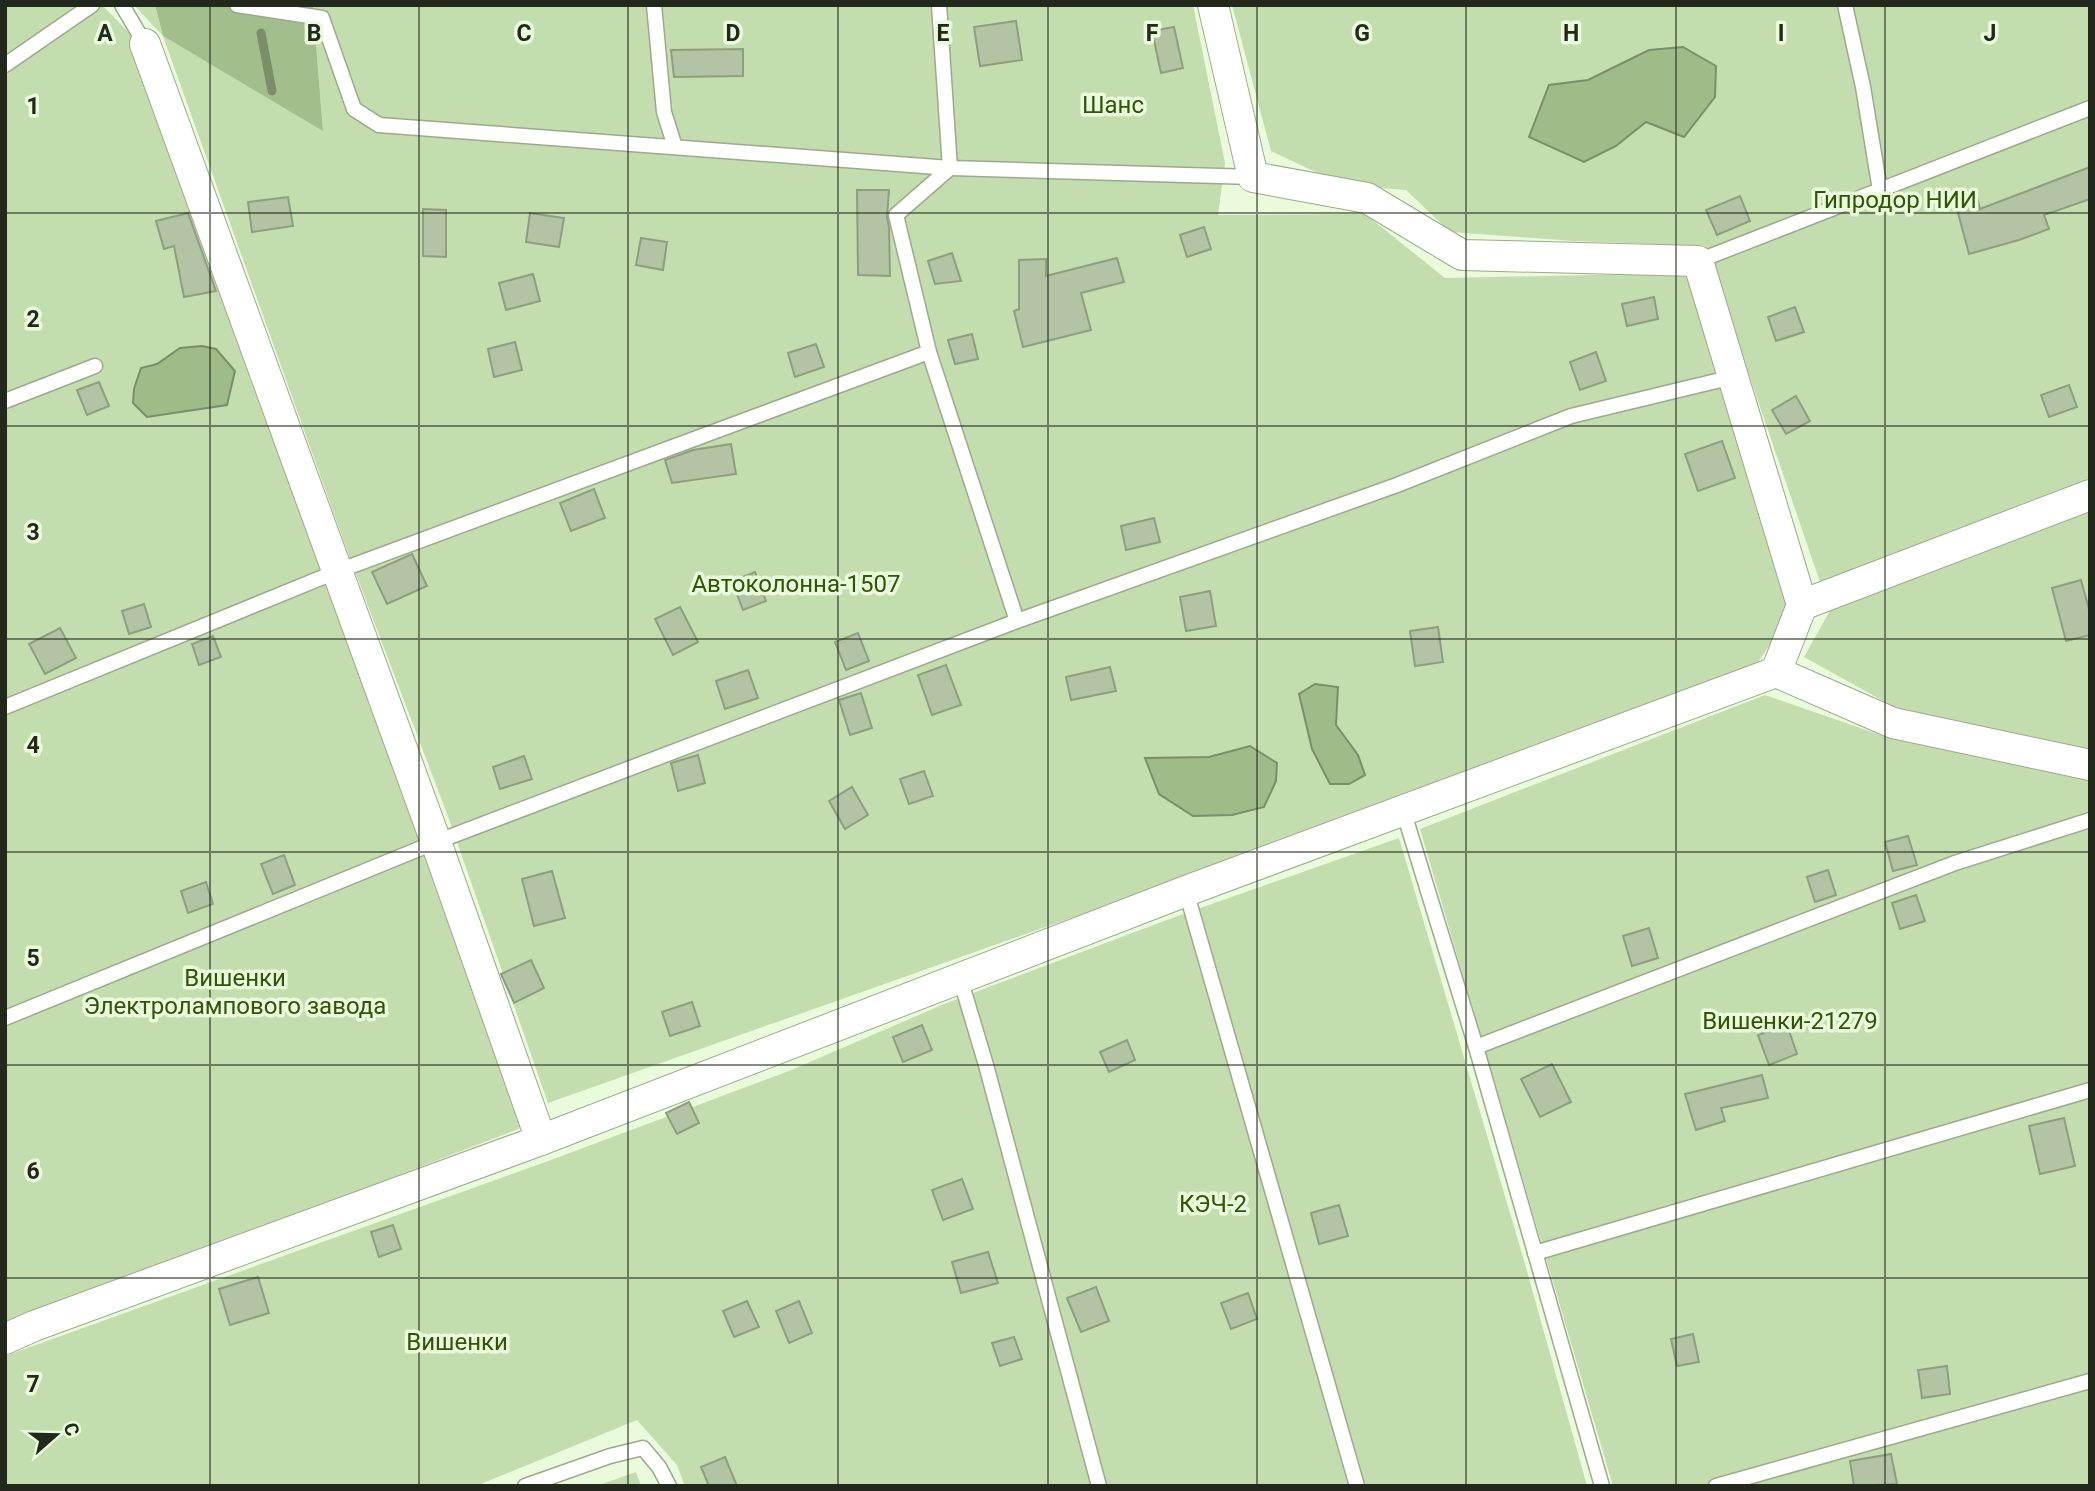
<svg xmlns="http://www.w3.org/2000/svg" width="2095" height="1491" viewBox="0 0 2095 1491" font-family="Roboto,sans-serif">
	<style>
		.green { fill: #c4ddae }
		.forest { fill: #a3be8d }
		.water { fill: #a0bb8a; stroke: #7a8f69; stroke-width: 2 }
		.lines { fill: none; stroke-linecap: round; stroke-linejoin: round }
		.stream { stroke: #7a8f69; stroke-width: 9 }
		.building { fill: #b2c4a3; stroke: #8d9f7f; stroke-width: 2 }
		.service-casing { stroke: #9aab8c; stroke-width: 17 }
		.minor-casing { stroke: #9aab8c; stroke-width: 32 }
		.service { stroke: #fff; stroke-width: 14 }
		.minor { stroke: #fff; stroke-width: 30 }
		.grid { fill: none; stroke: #22291c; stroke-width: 2; stroke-opacity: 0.55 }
		.labels { text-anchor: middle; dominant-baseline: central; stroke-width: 7; stroke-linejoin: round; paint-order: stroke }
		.park-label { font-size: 24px; fill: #335308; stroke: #e9fbda }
		.grid-label { font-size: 23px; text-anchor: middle; font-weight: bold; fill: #22291c; stroke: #e9fbda; stroke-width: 7; stroke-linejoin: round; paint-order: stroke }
	</style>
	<rect width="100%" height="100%" fill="#e9fbda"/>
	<!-- green -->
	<g class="green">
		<polygon points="5,5 102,5 139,43 526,1126 5,1327"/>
		<polygon points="134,5 155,5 163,36 323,130 313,5 1193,5 1225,163 1218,215 1365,214 1445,278 1689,273 1788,610 1771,643 1753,670 1091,911 548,1103 449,819 348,553 163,36"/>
		<polygon points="1232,5 2090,5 2090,478 1820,582 1705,246 1574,241 1450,232 1406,190 1343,185 1271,151"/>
		<polygon points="2090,509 2090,753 1905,713 1804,657 1836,600"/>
		<polygon points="1765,695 1892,739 2090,774 2090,1486 1613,1486 1420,829"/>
		<polygon points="1399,838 1523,1257 1587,1486 685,1486 677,1465 637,1420 476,1486 5,1486 5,1356 551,1160 789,1071 944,1004 1172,918"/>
		<polygon points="636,1472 641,1486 596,1486"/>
	</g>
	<!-- forest -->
	<polygon class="forest" points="155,5 313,5 323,131 163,36"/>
	<!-- water -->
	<g class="water">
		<polygon points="1683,47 1716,66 1715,97 1684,137 1646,122 1616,146 1584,162 1529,137 1549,85 1588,80 1649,50"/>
		<polygon points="202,346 216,349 235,371 227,405 147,417 133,403 134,389 141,368 157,364 180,348"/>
		<polygon points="1315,684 1338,687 1336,725 1358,755 1365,775 1349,784 1330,784 1312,749 1299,694"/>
		<polygon points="1250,746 1277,763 1276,781 1264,807 1232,815 1193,816 1159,794 1145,758 1209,757"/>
	</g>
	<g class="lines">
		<!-- stream -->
		<polyline class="stream" points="261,33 272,91"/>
	</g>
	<!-- building -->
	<g class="building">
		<polygon points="1016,21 1022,60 980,66 974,27"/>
		<polygon points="1174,27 1183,68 1161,73 1152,31"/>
		<polygon points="743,49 743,76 674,77 671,50"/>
		<polygon points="2090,167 2090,199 2044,215 2049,229 2019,240 1969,254 1954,198 1976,193 1980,209"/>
		<polygon points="857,190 889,190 887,217 889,228 890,276 858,275"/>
		<polygon points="1740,196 1750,221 1717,235 1706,210"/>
		<polygon points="288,197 293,226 252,232 248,202"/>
		<polygon points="423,209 446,210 446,257 423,256"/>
		<polygon points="188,213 216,291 184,297 174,246 164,249 156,221"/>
		<polygon points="530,213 564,218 559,247 526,242"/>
		<polygon points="1204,227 1211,249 1187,257 1180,235"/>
		<polygon points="641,238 667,242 663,270 636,265"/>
		<polygon points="952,253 961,281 935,284 928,261"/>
		<polygon points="1117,258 1124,282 1081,293 1091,330 1023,347 1014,311 1019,309 1019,260 1046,259 1046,276"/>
		<polygon points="533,274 540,301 506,310 499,283"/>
		<polygon points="1654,297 1658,319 1627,326 1622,304"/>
		<polygon points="1795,307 1804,332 1776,341 1768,317"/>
		<polygon points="972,334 978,359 955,364 948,340"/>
		<polygon points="515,342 522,370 494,377 488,349"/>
		<polygon points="816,344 824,367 795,377 788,353"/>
		<polygon points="1596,352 1606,381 1580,390 1570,362"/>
		<polygon points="99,382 109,406 87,415 77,390"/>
		<polygon points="2069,385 2077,407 2049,417 2041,395"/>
		<polygon points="1796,396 1810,421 1786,434 1772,410"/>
		<polygon points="1722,441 1735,478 1698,491 1685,454"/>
		<polygon points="731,444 736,474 672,483 665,460 693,450"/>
		<polygon points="594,489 605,518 571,531 560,503"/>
		<polygon points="1154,518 1160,542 1126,550 1121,526"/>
		<polygon points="412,554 427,586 387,604 372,572"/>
		<polygon points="755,572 766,601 743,610 732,581"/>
		<polygon points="2081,580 2090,613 2090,635 2066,641 2052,588"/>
		<polygon points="1210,591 1216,626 1186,631 1180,597"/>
		<polygon points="144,604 151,627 129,634 122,611"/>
		<polygon points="680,607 698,642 673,655 655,619"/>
		<polygon points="1438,627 1443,662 1415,666 1410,631"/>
		<polygon points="60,628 76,658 45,674 29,644"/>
		<polygon points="858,633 869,661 846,670 835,642"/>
		<polygon points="213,636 221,657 199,665 192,644"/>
		<polygon points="946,665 961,705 932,715 918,675"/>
		<polygon points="1110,667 1116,691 1071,700 1066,677"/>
		<polygon points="748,670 758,698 725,709 716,681"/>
		<polygon points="861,693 872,728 850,735 839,700"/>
		<polygon points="698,755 705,783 678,791 671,763"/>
		<polygon points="524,756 532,779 500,789 493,767"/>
		<polygon points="924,771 933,796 909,804 900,779"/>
		<polygon points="852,787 868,815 845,829 829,801"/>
		<polygon points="1908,836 1917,865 1893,871 1885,842"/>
		<polygon points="284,855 295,885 273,894 261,864"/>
		<polygon points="1828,870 1836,895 1815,902 1807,877"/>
		<polygon points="552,871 565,918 534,926 522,879"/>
		<polygon points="206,882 213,904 188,913 181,891"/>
		<polygon points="1916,895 1925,921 1900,929 1892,903"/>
		<polygon points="1649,928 1658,958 1632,966 1623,936"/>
		<polygon points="531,960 544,988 514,1003 501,974"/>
		<polygon points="692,1002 700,1026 670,1036 662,1012"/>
		<polygon points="922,1025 932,1050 903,1062 893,1037"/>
		<polygon points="1787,1025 1797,1054 1769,1065 1758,1035"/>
		<polygon points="1127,1040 1135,1060 1109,1072 1100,1052"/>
		<polygon points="1552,1064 1571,1102 1540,1117 1521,1079"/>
		<polygon points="1762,1075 1768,1098 1721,1108 1725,1121 1696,1130 1685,1094"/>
		<polygon points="689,1102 699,1123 677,1134 666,1113"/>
		<polygon points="2064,1118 2075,1166 2040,1174 2029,1126"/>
		<polygon points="962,1179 973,1209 943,1220 932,1190"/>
		<polygon points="1339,1205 1348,1236 1319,1244 1311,1213"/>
		<polygon points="393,1225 401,1249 379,1257 371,1232"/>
		<polygon points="988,1252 998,1283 961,1293 952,1262"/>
		<polygon points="258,1277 269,1313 230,1325 219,1289"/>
		<polygon points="1096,1287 1109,1321 1081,1332 1067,1298"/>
		<polygon points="1248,1293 1257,1319 1231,1329 1221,1303"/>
		<polygon points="747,1301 759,1327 734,1337 723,1311"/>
		<polygon points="799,1301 812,1333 789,1343 776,1311"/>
		<polygon points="1693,1334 1699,1362 1677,1366 1671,1339"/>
		<polygon points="1014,1337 1022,1359 1000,1366 992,1343"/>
		<polygon points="1947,1366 1950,1394 1922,1398 1918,1370"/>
		<polygon points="1891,1454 1897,1484 1854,1486 1850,1461"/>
		<polygon points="725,1457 737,1486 709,1486 701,1467"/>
	</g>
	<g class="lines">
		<defs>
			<g id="service">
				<polyline points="122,5 145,44"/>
				<polyline points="237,5 322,18 354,109 379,125 950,168"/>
				<polyline points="654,5 664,112 675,147"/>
				<polyline points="939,5 950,168 1253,177"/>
				<polyline points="1845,5 1863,87 1880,190"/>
				<polyline points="5,65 92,5"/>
				<polyline points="1698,261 2090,108"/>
				<polyline points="929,352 1017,621"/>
				<polyline points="5,401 95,366"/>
				<polyline points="5,707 338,571 929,352 896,215 950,168"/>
				<polyline points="1403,810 1476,1047 1602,1486"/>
				<polyline points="1186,891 1357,1486"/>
				<polyline points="960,978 986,1065 1099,1486"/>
				<polyline points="5,1018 436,842 1017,621 1397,485 1571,416 1733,377"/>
				<polyline points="1476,1047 1955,863 2090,820"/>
				<polyline points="1535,1253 2090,1090"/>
				<polyline points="525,1486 610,1456 643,1448 659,1467 669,1486"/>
				<polyline points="1716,1486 2090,1381"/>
			</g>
			<g id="minor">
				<polyline points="145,44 436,842 541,1140"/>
				<polyline points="1802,605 2090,495"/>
				<polyline points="1776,672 1893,723 2090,765"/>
				<polyline points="5,1339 34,1326 541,1140 1186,891 1776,672 1802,605 1698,261 1462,255 1367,198 1253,177 1213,5"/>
			</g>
		</defs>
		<!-- service casing -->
		<use href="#service" class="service-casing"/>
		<!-- minor casing -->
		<use href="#minor" class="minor-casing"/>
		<!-- service -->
		<use href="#service" class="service"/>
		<!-- minor -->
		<use href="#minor" class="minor"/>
	</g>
	<!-- grid -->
	<path class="grid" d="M 210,5 L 210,1486M 419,5 L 419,1486M 628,5 L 628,1486M 838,5 L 838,1486M 1048,5 L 1048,1486M 1257,5 L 1257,1486M 1466,5 L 1466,1486M 1676,5 L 1676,1486M 1885,5 L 1885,1486M 5,213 L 2090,213M 5,426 L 2090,426M 5,639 L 2090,639M 5,852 L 2090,852M 5,1065 L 2090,1065M 5,1278 L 2090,1278"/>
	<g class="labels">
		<!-- park labels -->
		<g class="park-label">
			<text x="1113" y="105">Шанс</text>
			<text x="1895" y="200">Гипродор НИИ</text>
			<text x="796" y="584">Автоколонна-1507</text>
			<text x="235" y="978">Вишенки<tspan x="235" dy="28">Электролампового завода</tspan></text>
			<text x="1790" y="1021">Вишенки-21279</text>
			<text x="1213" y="1204">КЭЧ-2</text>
			<text x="457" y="1342">Вишенки</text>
		</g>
	</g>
	<g class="grid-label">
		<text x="105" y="41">A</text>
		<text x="314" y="41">B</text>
		<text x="524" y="41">C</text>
		<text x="733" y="41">D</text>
		<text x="943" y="41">E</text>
		<text x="1152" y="41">F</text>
		<text x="1362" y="41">G</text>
		<text x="1571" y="41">H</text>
		<text x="1781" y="41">I</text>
		<text x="1990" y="41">J</text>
		<text x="33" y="114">1</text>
		<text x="33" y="327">2</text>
		<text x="33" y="540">3</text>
		<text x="33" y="753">4</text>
		<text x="33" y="966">5</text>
		<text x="33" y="1179">6</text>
		<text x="33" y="1392">7</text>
	</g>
	<!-- border -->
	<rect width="2095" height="1491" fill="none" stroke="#22291c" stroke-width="14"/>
	<!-- north arrow -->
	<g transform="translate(56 1435) rotate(70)" stroke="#e9fbda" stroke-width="5" paint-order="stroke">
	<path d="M0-5L12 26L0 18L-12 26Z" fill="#22291c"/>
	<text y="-10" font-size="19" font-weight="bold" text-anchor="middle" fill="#22291c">С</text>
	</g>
</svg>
